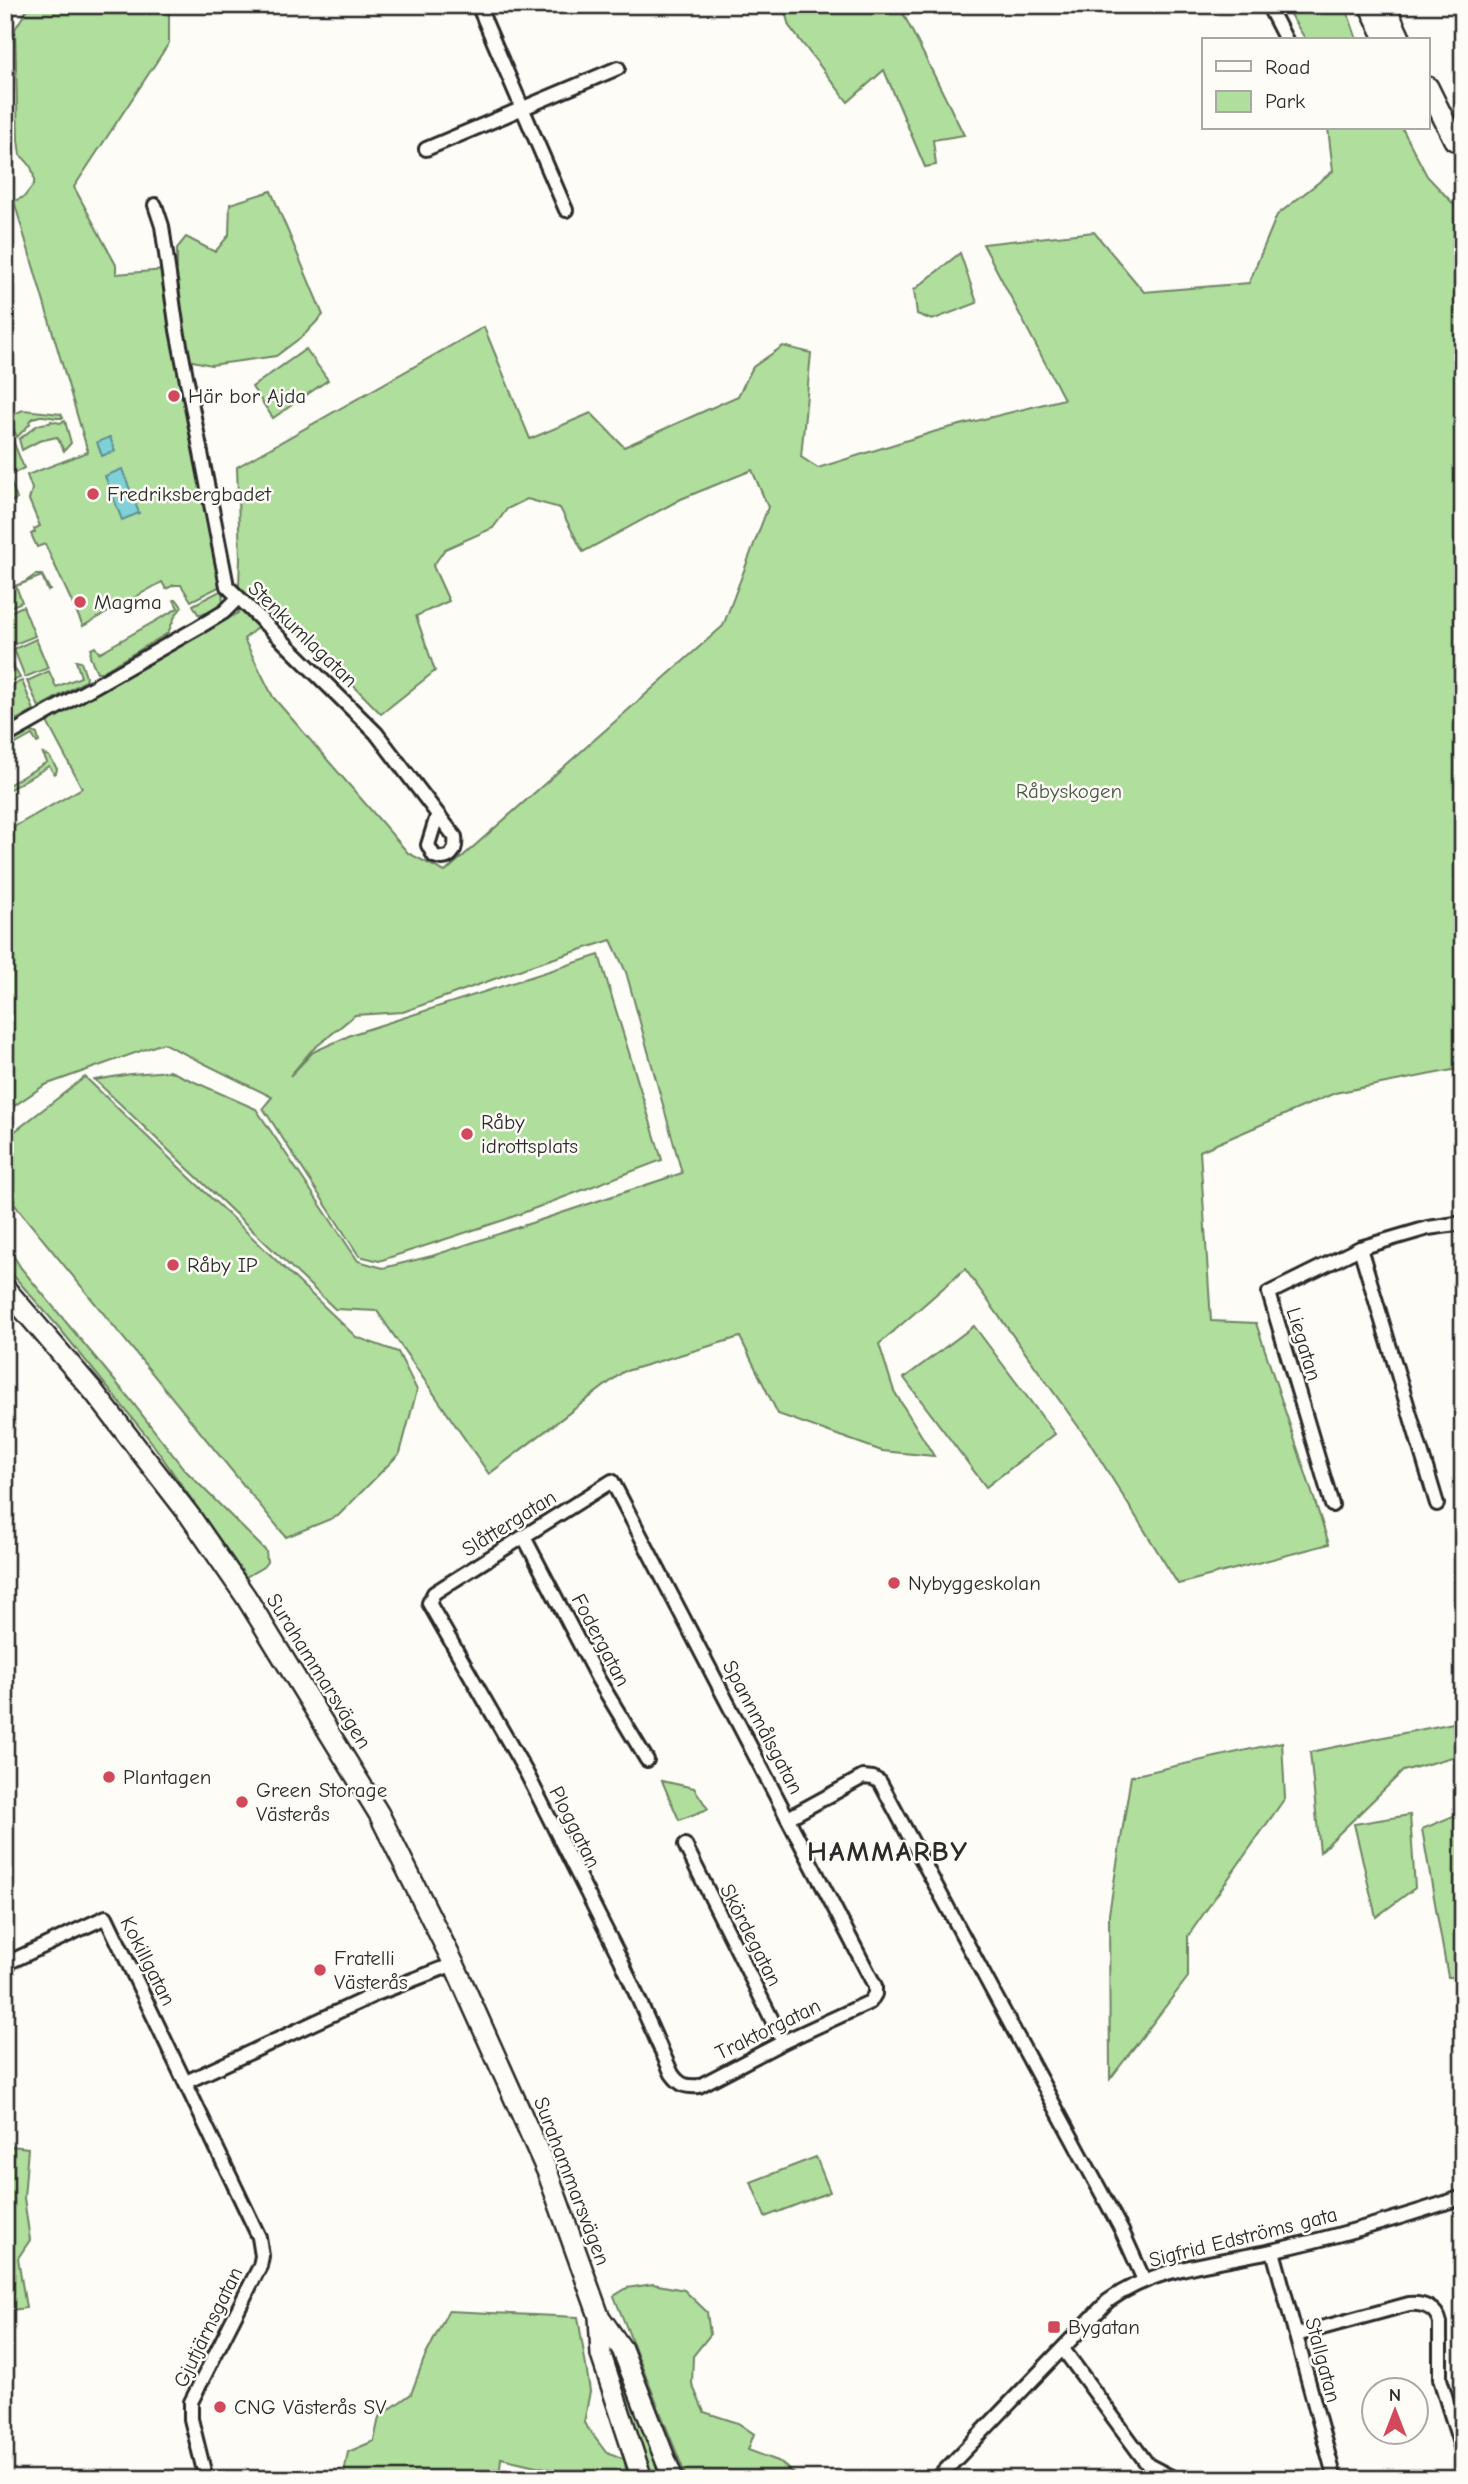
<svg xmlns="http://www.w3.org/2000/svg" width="1468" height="2484" viewBox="0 0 1468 2484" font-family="'Comic Neue',sans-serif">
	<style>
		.green { fill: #b0de9d; stroke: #6e8464; stroke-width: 2; fill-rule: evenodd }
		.water { fill: #7fd0d7; stroke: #5d8e92; stroke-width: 2 }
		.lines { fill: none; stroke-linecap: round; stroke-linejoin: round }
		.minor-casing { stroke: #2b2b2b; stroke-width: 18 }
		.secondary-casing { stroke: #2b2b2b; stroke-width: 24 }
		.minor { stroke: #fdfcf7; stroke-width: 12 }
		.secondary { stroke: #fdfcf7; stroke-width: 19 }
		.poi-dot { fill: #d1495b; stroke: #fdfcf7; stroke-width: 2.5 }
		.labels { text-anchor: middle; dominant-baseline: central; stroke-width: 5; stroke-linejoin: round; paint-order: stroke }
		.poi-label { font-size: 21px; fill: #2b2b2b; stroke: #fdfcf7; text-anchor: start }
		.street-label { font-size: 21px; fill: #2b2b2b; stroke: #fdfcf7 }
		.park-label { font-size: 21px; fill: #4c5848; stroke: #fdfcf7 }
		.district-label { font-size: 28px; font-weight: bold; letter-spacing: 2px; fill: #2b2b2b; stroke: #fdfcf7 }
	</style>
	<rect width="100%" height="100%" fill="#fdfcf7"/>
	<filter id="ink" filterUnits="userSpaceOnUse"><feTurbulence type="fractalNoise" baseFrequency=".0143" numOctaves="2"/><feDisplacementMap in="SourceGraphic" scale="14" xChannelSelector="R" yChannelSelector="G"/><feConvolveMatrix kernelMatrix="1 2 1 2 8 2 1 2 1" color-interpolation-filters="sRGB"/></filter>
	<g filter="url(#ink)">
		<!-- green -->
		<g class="green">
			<path d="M 30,5 L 169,5 L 169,43 L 74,187 L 116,265 L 116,274 L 177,269 L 177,248 L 186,237 L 215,252 L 229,235 L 230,204 L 271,191 L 323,315 L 304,335 L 276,356 L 211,365 L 179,358 L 221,586 L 191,601 L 181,585 L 174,585 L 166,589 L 162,582 L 83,626 L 45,544 L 37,547 L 31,534 L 35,532 L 34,529 L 40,526 L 29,500 L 32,489 L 27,475 L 88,452 L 14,201 L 24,197 L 34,184 C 35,171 30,163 20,155 L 18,140 L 15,29 Z"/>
			<polygon points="783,5 899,5 964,135 933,140 936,165 925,167 884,70 848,102 789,26"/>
			<polygon points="1284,5 1345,5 1357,40 1306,40"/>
			<path d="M 1328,128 L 1402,128 L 1427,176 L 1463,214 L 1463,1068 L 1335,1093 L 1200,1151 L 1211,1321 L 1256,1323 L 1329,1544 L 1178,1584 L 1088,1440 L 965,1269 L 879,1344 L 894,1391 L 934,1456 L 882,1451 L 778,1414 L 740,1337 L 623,1372 L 489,1474 L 377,1311 L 335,1309 L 95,1080 L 131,1074 L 170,1071 L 256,1109 L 358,1261 L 383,1268 L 432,1256 L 682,1173 L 626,972 L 611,940 L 533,965 L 403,1012 L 355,1015 L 311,1051 L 290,1076 L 313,1052 L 353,1034 L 599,955 L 662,1160 L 504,1220 L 379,1261 L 359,1256 L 263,1108 L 272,1097 L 163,1043 L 45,1085 L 5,1112 L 5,832 L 82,788 L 47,722 L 238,613 L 240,558 L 237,467 L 484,327 L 530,439 L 591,413 L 624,447 L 738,396 L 753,367 L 783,346 L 811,353 L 801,457 L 818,468 L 940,430 L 1064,399 L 983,244 L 1094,232 L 1144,292 L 1249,283 L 1277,215 L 1333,171 ZM 752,470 L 768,507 L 723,626 L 445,872 L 408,853 L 273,697 L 244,639 L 275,612 L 320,651 L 381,714 L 435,671 L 416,616 L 449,601 L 433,566 L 445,549 L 493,528 L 507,509 L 527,499 L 560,508 L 583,552 L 681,499 Z"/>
			<polygon points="960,253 977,303 932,320 917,314 914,290"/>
			<polygon points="306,349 328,380 273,418 252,387"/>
			<path d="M 23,410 L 61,414 L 63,418 C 49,419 42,411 29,421 L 30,424 L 17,437 L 10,422 L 12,415 Z"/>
			<polygon points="5,421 24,468 5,478"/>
			<path d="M 51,421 L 60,423 L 65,421 L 71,443 L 64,451 L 57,437 L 39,441 L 22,450 L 19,439 C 32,432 33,423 50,423 Z"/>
			<polygon points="10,480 17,499 5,505 5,483"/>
			<polygon points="35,575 42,575 50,590 48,591 42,576 16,586 22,602 5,609 5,590 25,582"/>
			<polygon points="222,590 223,603 209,613 198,614 193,605"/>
			<polygon points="174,600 177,600 182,607 175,616 168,633 102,672 97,672 90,657 91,649 95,647 99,653 178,608"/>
			<polygon points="23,606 35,636 10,646 5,629 5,614"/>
			<polygon points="36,639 48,668 25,677 14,649"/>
			<polygon points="5,651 7,651 11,660 8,661 9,666 13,665 20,678 5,683"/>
			<polygon points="76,661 81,662 86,677 85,681 39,707 27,681 49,671 56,687 81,677"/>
			<polygon points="22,681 34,710 5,726 5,707 12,704 6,687"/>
			<polygon points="30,731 37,734 39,742 37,743 32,735 5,750 5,745"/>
			<polygon points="43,754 49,756 57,769 56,773 54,774 49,766 5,792 5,787 47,762"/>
			<polygon points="85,1077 356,1337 398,1352 417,1390 400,1453 338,1516 286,1537 5,1193 5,1139"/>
			<polygon points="5,1242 21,1268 129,1398 184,1469 266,1551 267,1562 263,1567 246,1577 150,1440 61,1330 5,1266"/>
			<polygon points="974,1326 1055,1434 986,1487 904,1378"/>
			<polygon points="1463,1721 1463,1754 1403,1771 1320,1852 1310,1752"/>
			<polygon points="1282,1742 1285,1798 1188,1936 1188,1977 1110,2079 1109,1914 1131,1776"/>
			<polygon points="662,1781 694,1788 708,1809 679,1820"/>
			<polygon points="1463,1812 1463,1977 1448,1977 1422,1829"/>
			<polygon points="1410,1815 1415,1888 1376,1917 1354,1824"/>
			<polygon points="11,2146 28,2148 24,2198 30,2240 18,2258 26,2308 5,2311 5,2157"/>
			<polygon points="816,2157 830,2192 765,2217 751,2182"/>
			<polygon points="653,2284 684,2290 707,2312 710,2335 693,2356 692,2384 704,2412 738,2423 754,2434 748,2450 778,2461 801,2479 687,2479 614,2296 627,2288"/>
			<polygon points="448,2311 578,2317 590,2391 584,2423 605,2451 624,2459 628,2479 557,2479 549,2469 501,2458 499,2479 343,2479 348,2452 374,2441 379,2417 411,2394 424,2359"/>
			<polygon points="610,2343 665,2479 650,2479 613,2362"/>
		</g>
		<!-- water -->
		<g class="water">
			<polygon points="110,437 115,451 102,456 97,442"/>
			<polygon points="122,469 139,513 122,520 105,476"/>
		</g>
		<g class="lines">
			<defs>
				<g id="minor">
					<polyline points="478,5 566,210"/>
					<polyline points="1268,5 1286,40"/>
					<polyline points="426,149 618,68"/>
					<path d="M 155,205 L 162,226 L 177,330 L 227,586 L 376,733 L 455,837 C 457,852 449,862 434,856 L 428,845 L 437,816"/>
					<polyline points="5,737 199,627 224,612 238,598"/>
					<polyline points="1360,1248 1437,1504"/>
					<path d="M 612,1481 L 875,1986 L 875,1994 L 870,2002 L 783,2042 L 699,2086 C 685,2087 680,2085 672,2074 L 621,1960 L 527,1774 L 429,1603 L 434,1593 L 448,1584 Z"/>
					<polyline points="1332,1505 1269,1293 1360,1248 1428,1228 1463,1223"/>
					<polyline points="524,1537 598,1679 647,1760"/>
					<polyline points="788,1818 863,1777 873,1778 880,1782 1122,2231 1144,2280"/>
					<polyline points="685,1845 783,2042"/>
					<polyline points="5,1964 106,1917 259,2237 262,2256 260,2266 191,2402 191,2419 206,2479"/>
					<polyline points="186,2082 376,1994 454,1964"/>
					<polyline points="1273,2251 1335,2479"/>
					<path d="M 1296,2335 L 1409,2304 C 1423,2303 1437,2308 1440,2323 L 1440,2379 L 1463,2453"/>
					<polyline points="1063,2349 1148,2465 1175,2479"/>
					<path d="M 937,2479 L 1108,2301 C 1155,2267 1216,2263 1271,2251 C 1336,2237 1400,2218 1463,2197"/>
				</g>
				<g id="secondary">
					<polyline points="1369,5 1386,40"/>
					<polyline points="1385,5 1401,40"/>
					<polyline points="1428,87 1454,140"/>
					<polyline points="5,1288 94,1392 190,1516 246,1597 379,1814 454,1964 547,2171 599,2316 601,2355 642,2479"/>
					<polyline points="599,2316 622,2349 673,2479"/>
				</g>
			</defs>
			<!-- minor casing -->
			<use href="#minor" class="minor-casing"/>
			<!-- secondary casing -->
			<use href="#secondary" class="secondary-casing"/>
			<!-- minor -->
			<use href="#minor" class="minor"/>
			<!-- secondary -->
			<use href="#secondary" class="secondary"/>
		</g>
	</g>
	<!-- markers -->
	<g class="poi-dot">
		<circle cx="174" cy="396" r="7"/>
		<circle cx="93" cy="494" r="7"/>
		<circle cx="80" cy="602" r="7"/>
		<circle cx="467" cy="1134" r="7"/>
		<circle cx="173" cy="1265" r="7"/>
		<circle cx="894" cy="1583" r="7"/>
		<circle cx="109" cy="1777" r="7"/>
		<circle cx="242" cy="1802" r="7"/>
		<circle cx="320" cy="1970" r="7"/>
		<rect x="1047" y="2320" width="14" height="14" rx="3.5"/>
		<circle cx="220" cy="2407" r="7"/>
	</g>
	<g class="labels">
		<!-- poi labels -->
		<g class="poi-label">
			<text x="188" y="396">Här bor Ajda</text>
			<text x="107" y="494">Fredriksbergbadet</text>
			<text x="94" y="602">Magma</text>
			<text x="481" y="1122">Råby<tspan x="481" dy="24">idrottsplats</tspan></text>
			<text x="187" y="1265">Råby IP</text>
			<text x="908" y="1583">Nybyggeskolan</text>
			<text x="123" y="1777">Plantagen</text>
			<text x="256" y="1790">Green Storage<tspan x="256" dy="24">Västerås</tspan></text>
			<text x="334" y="1958">Fratelli<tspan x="334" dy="24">Västerås</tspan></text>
			<text x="1068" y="2327">Bygatan</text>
			<text x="234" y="2407">CNG Västerås SV</text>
		</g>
		<!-- street labels -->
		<g class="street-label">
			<text transform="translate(303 634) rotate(44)">Stenkumlagatan</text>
			<text transform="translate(1304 1344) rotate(73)">Liegatan</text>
			<text transform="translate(509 1523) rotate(-32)">Slåttergatan</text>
			<text transform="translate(601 1640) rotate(62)">Fodergatan</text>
			<text transform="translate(319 1671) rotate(58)">Surahammarsvägen</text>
			<text transform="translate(763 1727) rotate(62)">Spannmålsgatan</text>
			<text transform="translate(575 1827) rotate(63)">Ploggatan</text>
			<text transform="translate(751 1935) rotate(63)">Skördegatan</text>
			<text transform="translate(148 1961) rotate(63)">Kokillgatan</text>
			<text transform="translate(768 2029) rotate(-26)">Traktorgatan</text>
			<text transform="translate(572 2181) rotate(69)">Surahammarsvägen</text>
			<text transform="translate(1243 2237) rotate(-14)">Sigfrid Edströms gata</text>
			<text transform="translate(208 2327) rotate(-64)">Gjutjärnsgatan</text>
			<text transform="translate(1323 2360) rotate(75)">Stallgatan</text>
		</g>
		<!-- park labels -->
		<g class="park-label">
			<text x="1069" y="791">Råbyskogen</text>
		</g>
		<!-- district labels -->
		<g class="district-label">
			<text x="888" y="1852">HAMMARBY</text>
		</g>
	</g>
	<!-- margin -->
	<rect width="1468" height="2484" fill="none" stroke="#fdfcf7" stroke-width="28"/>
	<rect x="14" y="14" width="1440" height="2456" fill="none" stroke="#2b2b2b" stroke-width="2.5" filter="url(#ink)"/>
	<!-- legend -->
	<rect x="1202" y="38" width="228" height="91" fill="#fdfcf7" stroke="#a9a8a5" stroke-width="2"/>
	<rect x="1216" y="61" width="35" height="10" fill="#fdfcf7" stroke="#a9a8a5" stroke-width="2"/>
	<text x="1265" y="74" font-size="21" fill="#2b2b2b">Road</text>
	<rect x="1216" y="91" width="35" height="21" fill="#b0de9d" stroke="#a9a8a5" stroke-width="2"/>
	<text x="1265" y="108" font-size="21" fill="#2b2b2b">Park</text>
	<!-- north arrow -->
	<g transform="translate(1395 2411)"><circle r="33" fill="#fdfcf7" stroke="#a9a8a5" stroke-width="2"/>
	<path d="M0-5L12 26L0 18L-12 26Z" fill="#d1495b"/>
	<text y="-10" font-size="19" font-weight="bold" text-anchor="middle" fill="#2b2b2b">N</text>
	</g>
</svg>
